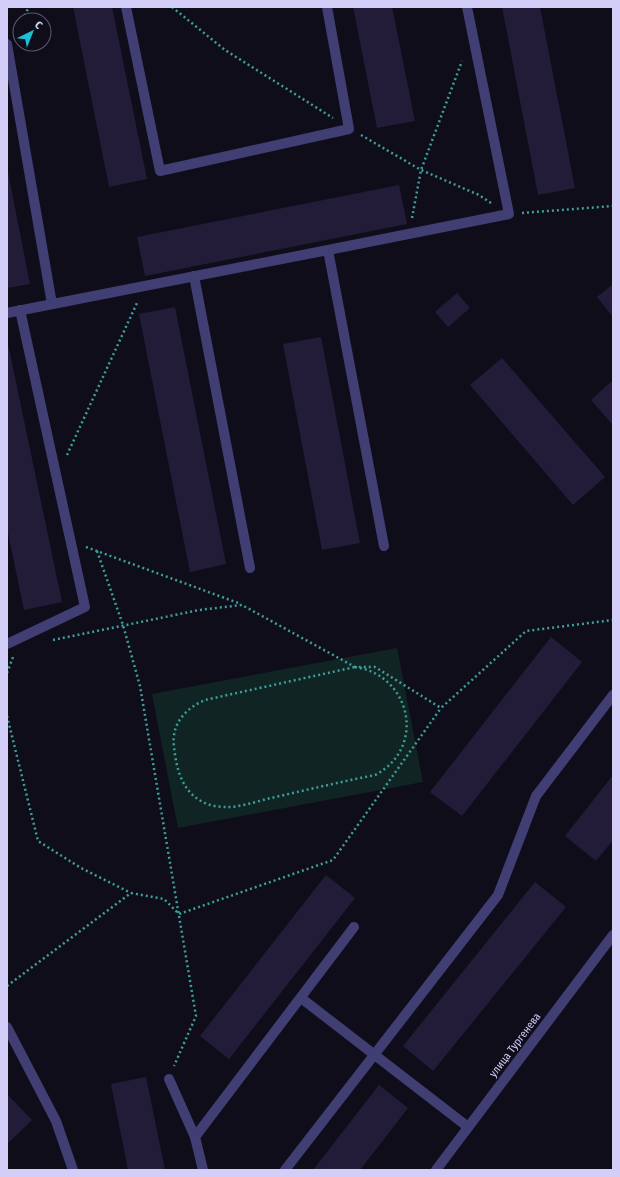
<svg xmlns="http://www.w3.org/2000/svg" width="620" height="1177" viewBox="0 0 620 1177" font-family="'Fira Sans Condensed',sans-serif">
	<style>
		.green { fill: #112424 }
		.building { fill: #221c39 }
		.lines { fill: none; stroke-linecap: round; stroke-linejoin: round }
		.path { stroke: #3c9f9a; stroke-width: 2.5; stroke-dasharray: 2 3; stroke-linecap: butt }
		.minor { stroke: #413e74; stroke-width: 10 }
		.labels { text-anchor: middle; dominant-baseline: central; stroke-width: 3; stroke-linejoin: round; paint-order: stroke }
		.street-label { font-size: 11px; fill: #d3cef8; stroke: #100d1b }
	</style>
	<rect width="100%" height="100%" fill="#100d1b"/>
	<!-- green -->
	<polygon class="green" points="397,648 423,782 178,828 152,694"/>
	<!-- building -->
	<g class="building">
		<polygon points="73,7 112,7 147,179 109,187"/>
		<polygon points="353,7 392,7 415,121 377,128"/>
		<polygon points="502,7 540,7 575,188 538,195"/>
		<polygon points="7,167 30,284 7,288"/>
		<polygon points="399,185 407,224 145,276 137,237"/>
		<polygon points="613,284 613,317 597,297"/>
		<polygon points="457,293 470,308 448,327 435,312"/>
		<polygon points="175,307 226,564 190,572 139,314"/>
		<polygon points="321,337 360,543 322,550 283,344"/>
		<polygon points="8,344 62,602 24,610 7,528"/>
		<polygon points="502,358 605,477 573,505 470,385"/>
		<polygon points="613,380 613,425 591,400"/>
		<polygon points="551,637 582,662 462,816 430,792"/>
		<polygon points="613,775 613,840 596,861 565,836"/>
		<polygon points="326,875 355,898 229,1059 200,1036"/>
		<polygon points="535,882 566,907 433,1071 403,1046"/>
		<polygon points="146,1077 165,1170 128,1170 111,1084"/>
		<polygon points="379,1085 408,1108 360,1170 313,1170"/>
		<polygon points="7,1094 32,1120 7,1144"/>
	</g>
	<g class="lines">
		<!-- path -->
		<g class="path">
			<polyline points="172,7 225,50 333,118"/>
			<polyline points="22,20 29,7"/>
			<polyline points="14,33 20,23"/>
			<polyline points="361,135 421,170 479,195 491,203"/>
			<polyline points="522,213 613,206"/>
			<polyline points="412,218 421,170 462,61"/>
			<polyline points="67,455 137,303"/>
			<polyline points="86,547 241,604"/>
			<polyline points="97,551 123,625 140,686 196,1016 174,1066"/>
			<polyline points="53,640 199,610 242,605 355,667 375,667 441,708 526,631 613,620"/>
			<path d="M 355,667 C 411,675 427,748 375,775 C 340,782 306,790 271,798 C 258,801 241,807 227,807 C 219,807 210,806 203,802 C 182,792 176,768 174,746 C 171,724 186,708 205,700 Z"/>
			<polyline points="7,673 13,657"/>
			<polyline points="7,716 38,841 81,868 131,893"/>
			<polyline points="7,986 131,893 164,899 179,914 333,860 441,708"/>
		</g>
		<!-- minor -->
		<g class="minor">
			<polyline points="126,7 160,171 349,129 327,7"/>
			<polyline points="7,44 52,304"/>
			<polyline points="328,250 509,214 467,7"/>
			<polyline points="194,276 250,568"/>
			<polyline points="7,313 328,250 384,546"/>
			<polyline points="7,644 85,607 20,310"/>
			<polyline points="301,998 468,1127"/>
			<polyline points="7,1027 56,1121 73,1170"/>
			<polyline points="169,1079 195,1137"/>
			<polyline points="203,1170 195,1137 354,927"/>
			<polyline points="285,1170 498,895 536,796 613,695"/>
			<polyline points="436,1170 613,935"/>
		</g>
	</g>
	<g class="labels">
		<!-- street labels -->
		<g class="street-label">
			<text transform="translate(515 1045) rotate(-53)">улица Тургенева</text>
		</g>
	</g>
	<!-- border -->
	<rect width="620" height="1177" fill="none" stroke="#d3cef8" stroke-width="16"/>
	<!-- north arrow -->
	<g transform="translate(32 32) rotate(43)"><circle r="19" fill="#100d1b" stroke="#5e5a73"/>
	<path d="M0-3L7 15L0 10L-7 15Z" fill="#1cc0d6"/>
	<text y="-6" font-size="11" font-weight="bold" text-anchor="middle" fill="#d3cef8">С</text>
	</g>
</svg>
